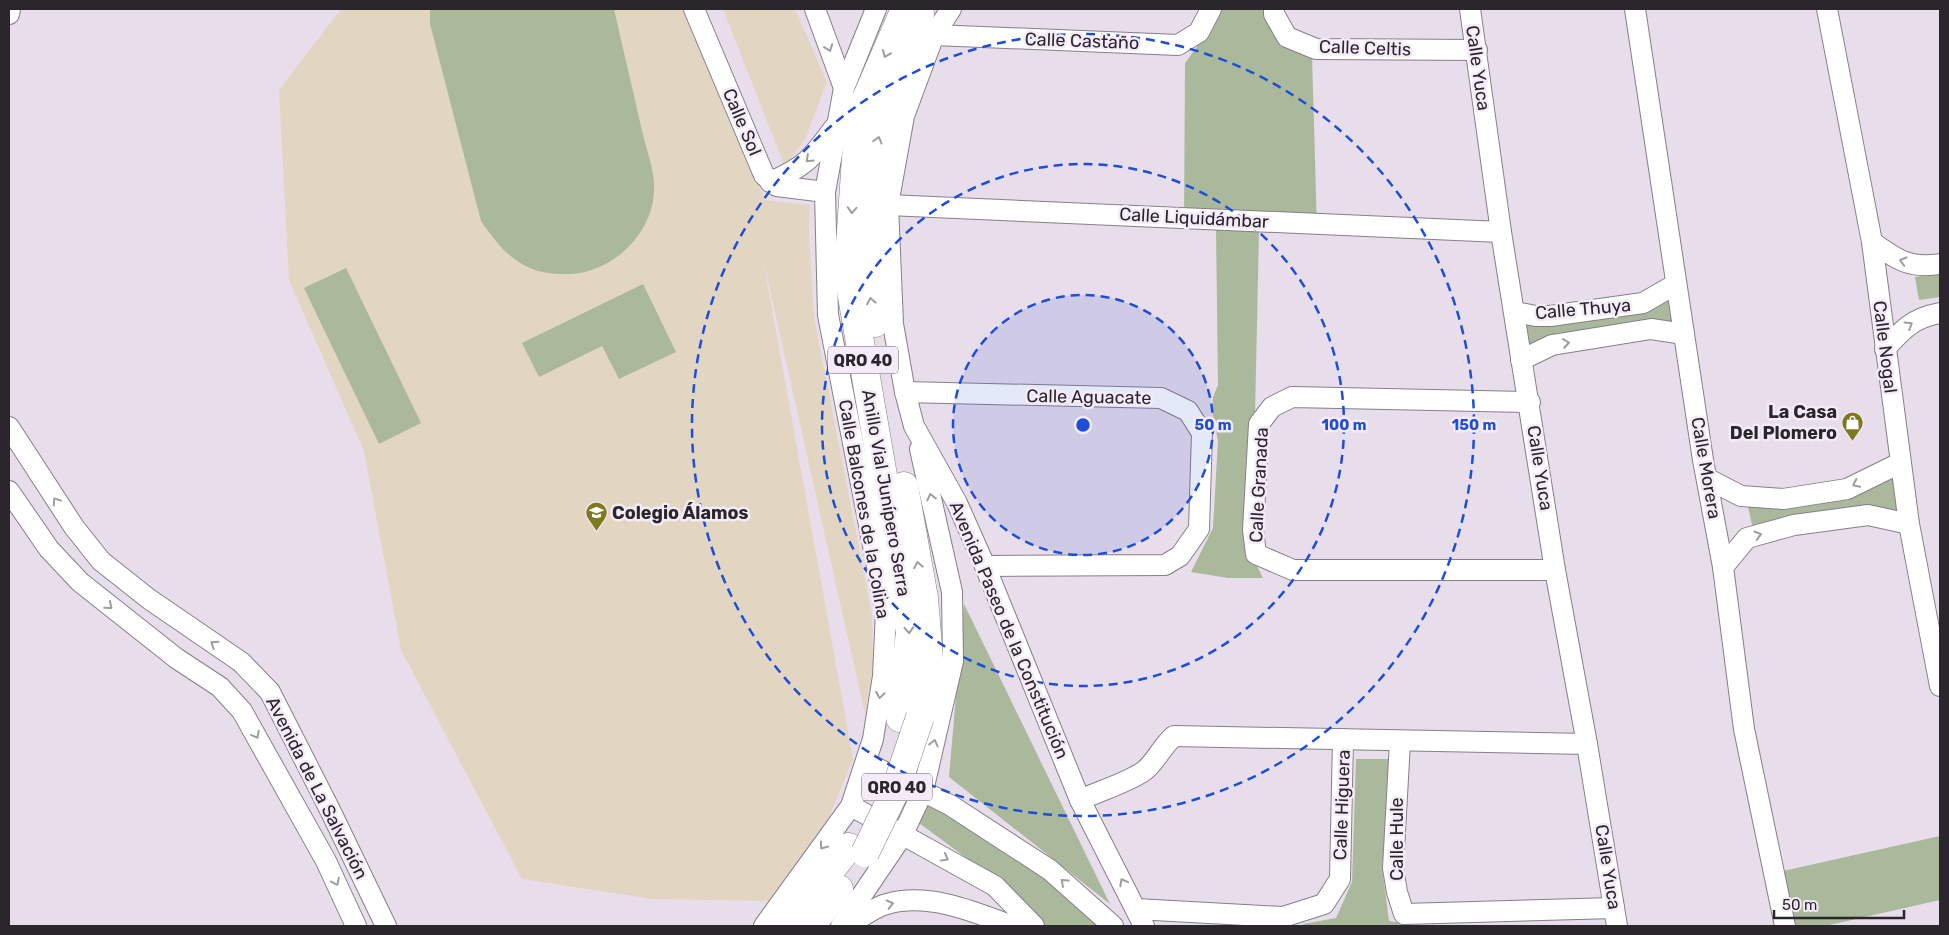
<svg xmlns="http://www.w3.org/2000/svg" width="1949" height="935" viewBox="0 0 1949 935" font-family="Rubik,sans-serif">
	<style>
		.education { fill: #e2d6c2 }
		.green { fill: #aab89c }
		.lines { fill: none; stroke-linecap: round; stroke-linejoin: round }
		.minor-casing { stroke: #887e8a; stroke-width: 22 }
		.highway-casing { stroke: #887e8a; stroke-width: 29 }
		.minor { stroke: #fff; stroke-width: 20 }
		.highway { stroke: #fff; stroke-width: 28 }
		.highway-bridge-casing { stroke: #887e8a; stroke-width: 29; stroke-linecap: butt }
		.highway-bridge { stroke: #fff; stroke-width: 28 }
		.oneway { stroke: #9f9da0 }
		.ring { fill: none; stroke: #1d4ed8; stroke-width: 2.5; stroke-dasharray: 9 6 }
		.labels { text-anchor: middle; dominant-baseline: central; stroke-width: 5; stroke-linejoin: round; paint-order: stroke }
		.shield { fill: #f5eaf8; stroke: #676168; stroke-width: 1 }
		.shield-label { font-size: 16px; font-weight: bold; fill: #2a262b }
		.street-label { font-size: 18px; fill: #2a262b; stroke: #f5eaf8 }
		.poi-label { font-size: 18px; font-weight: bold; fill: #2a262b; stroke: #f5eaf8; text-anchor: end }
		.centre { fill: #1d4ed8; stroke: #f5eaf8; stroke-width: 2.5 }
		.ring-label { font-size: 15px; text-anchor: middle; font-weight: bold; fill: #1d4ed8; stroke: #f5eaf8; stroke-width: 5; stroke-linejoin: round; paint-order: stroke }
	</style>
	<rect width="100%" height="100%" fill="#e8ddea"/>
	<!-- education -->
	<g class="education">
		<polygon points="341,9 683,9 765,200 810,205 809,234 814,317 872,614 873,667 865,714 763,259 853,759 830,815 808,852 770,901 652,899 522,879 401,650 364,451 289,280 279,90"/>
		<polygon points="723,9 795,9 827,82 805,139 785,167"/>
	</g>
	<!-- green -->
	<g class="green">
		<path d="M 430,9 L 614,9 C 623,50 633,90 642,131 C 646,148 653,166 654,183 C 657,230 615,272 570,274 C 525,276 505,256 481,221 L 430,24 Z"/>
		<polygon points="1218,9 1273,9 1312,55 1317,231 1259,229 1252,556 1263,578 1228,578 1191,572 1213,528 1218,441 1212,410 1213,397 1218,385 1216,228 1184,226 1185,63 1218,18"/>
		<polygon points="346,268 421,423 379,444 304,288"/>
		<polygon points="1940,273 1940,297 1919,300 1915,277"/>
		<polygon points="643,284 676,352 619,379 602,346 539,377 522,343"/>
		<polygon points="1672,293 1671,324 1530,346 1524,319"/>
		<polygon points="1894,472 1901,516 1753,529 1747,502"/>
		<polygon points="964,604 1110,904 949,777"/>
		<polygon points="1356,759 1396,759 1382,866 1389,921 1419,926 1303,926 1303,924 1336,918 1352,882"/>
		<polygon points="925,798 1050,879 1097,926 1038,926 1010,890 915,820"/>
		<polygon points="1940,836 1940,900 1825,926 1795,926 1783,871"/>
	</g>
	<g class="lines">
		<defs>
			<g id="minor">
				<polyline points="694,9 764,175 777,186 825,192"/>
				<polyline points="815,9 844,88"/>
				<polyline points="951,9 934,35 904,116 888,205 893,324 905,392 914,426 957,503 985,566 1080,800 1144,926"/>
				<polyline points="1274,9 1274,14 1287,37 1316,49 1477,50"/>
				<polyline points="1470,9 1501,232 1555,570 1587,744 1617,926"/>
				<polyline points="1635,9 1703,460 1723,567 1744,729 1785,926"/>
				<polyline points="1827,9 1872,242 1909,524 1940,686"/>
				<polyline points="9,14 10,9"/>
				<polyline points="934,35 1178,45 1199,32 1211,9"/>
				<path d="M 770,182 C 805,167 812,158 834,128"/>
				<polyline points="888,205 1501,232"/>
				<path d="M 1872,242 C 1896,259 1909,269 1940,264"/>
				<polyline points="1515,312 1536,316 1550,316 1643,303 1676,284"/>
				<path d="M 1885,349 C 1903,329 1913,318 1940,313"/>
				<polyline points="1521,360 1552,345 1651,329 1684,334"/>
				<polyline points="905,392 1161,398 1188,411 1202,433 1199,529 1180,556 1165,565 985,566"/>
				<polyline points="1530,402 1292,397 1272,407 1259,424 1253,530 1256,554 1293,570 1555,570"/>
				<polyline points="9,427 74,527 101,561 149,599 241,662 270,692 330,810 386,926"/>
				<polyline points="1708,479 1741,496 1783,499 1847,489 1900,463"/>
				<polyline points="9,491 49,549 80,582 176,658 220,687 242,711 326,861 356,926"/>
				<polyline points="1723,567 1747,538 1794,525 1868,515 1909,524"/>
				<polyline points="1400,742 1393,868 1397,892 1404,914 1614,908"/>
				<polyline points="867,763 950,805 1050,870 1113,926"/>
				<path d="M 1080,800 C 1097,792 1129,782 1144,771 C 1156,762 1161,747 1174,736 L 1587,744"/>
				<polyline points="851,806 995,886 1034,926"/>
				<polyline points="1136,909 1283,917 1324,904 1340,879 1343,739"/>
				<polyline points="764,926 851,806 873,739 883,676 886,612 828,315 825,192 844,88 876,9"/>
				<polyline points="841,926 902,836 923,791 953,661 952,592 920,449"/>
				<path d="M 847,926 C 859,919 874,907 887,904 C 928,892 975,912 1012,926"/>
			</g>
			<g id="highway">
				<polyline points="875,323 869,293 876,144 920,14"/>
				<polyline points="904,486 924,598 930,671 920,717"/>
				<polyline points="900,718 910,632 848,273 859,115 905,9"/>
				<polyline points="786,926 849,847"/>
				<polyline points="811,926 839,889"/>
			</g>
		</defs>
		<!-- minor casing -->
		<use href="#minor" class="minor-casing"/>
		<!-- highway casing -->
		<use href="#highway" class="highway-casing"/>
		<!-- minor -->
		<use href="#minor" class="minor"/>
		<!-- highway -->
		<use href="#highway" class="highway"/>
		<defs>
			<polyline id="highway-bridge" points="865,853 895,791 920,717"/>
		</defs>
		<!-- highway-bridge casing -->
		<use href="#highway-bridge" class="highway-bridge-casing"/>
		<!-- highway-bridge -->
		<use href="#highway-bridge" class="highway-bridge"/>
	</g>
	<!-- one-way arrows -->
	<defs><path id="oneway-chevron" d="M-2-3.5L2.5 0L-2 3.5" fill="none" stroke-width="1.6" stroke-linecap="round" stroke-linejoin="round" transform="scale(1.25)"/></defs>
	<g class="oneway">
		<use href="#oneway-chevron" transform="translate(829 48) rotate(70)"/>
		<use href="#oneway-chevron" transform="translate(886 54) rotate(113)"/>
		<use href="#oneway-chevron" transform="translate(878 140) rotate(-75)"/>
		<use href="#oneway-chevron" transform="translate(809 159) rotate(137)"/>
		<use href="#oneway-chevron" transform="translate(852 210) rotate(94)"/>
		<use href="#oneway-chevron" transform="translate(1903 261) rotate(-164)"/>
		<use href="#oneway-chevron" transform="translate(871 301) rotate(-100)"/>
		<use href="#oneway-chevron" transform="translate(1909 325) rotate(-32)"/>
		<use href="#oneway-chevron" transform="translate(1566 343) rotate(-9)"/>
		<use href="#oneway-chevron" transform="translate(1856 484) rotate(154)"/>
		<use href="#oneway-chevron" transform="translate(931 497) rotate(-103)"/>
		<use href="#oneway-chevron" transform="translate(56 501) rotate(-124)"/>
		<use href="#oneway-chevron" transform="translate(1758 535) rotate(-16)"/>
		<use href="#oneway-chevron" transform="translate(918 565) rotate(-100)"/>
		<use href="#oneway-chevron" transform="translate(109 606) rotate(40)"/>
		<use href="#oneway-chevron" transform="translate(909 630) rotate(86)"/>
		<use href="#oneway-chevron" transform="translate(214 644) rotate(-146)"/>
		<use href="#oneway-chevron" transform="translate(880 695) rotate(99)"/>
		<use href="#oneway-chevron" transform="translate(256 735) rotate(61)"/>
		<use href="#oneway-chevron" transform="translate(934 743) rotate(-77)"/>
		<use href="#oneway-chevron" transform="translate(823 846) rotate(126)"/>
		<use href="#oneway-chevron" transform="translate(945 858) rotate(29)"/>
		<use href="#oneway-chevron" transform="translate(336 882) rotate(65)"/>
		<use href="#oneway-chevron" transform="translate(1064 882) rotate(-138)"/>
		<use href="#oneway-chevron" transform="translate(1123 882) rotate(-118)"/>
		<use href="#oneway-chevron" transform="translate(890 904) rotate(-14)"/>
	</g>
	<!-- distance rings -->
	<circle cx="1083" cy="425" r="130" fill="#1d4ed8" fill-opacity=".12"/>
	<g class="ring">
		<circle cx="1083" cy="425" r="130"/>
		<circle cx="1083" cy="425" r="261"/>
		<circle cx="1083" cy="425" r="391"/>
	</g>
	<!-- icons -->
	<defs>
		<symbol id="shop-pin" viewBox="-11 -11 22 30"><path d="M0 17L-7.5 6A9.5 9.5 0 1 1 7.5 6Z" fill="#7f791e" stroke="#f5eaf8"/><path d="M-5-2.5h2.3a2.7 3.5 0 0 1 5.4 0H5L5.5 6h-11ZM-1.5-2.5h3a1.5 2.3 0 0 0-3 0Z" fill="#fff"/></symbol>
		<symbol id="school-pin" viewBox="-11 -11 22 30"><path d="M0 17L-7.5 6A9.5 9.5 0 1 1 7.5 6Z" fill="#7f791e" stroke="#f5eaf8"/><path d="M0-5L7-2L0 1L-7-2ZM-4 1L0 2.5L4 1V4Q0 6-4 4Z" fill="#fff"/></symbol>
	</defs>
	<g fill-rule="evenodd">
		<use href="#shop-pin" x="1840" y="410" width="25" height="34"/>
		<use href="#school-pin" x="584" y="500" width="25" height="34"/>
	</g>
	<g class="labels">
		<!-- shield labels -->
		<g class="shield">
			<rect x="828" y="346.5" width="70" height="27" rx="4"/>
			<rect x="862" y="773.5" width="70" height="27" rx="4"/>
		</g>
		<g class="shield-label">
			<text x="863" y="360">QRO 40</text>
			<text x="897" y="787">QRO 40</text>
		</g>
		<!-- street labels -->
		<g class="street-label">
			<text transform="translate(1082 41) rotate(2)">Calle Castaño</text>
			<text transform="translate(1365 48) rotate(2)">Calle Celtis</text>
			<text transform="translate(1478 68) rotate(82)">Calle Yuca</text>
			<text transform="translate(742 122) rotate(67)">Calle Sol</text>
			<text transform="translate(1194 218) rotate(3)">Calle Liquidámbar</text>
			<text transform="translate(1583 309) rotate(-5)">Calle Thuya</text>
			<text transform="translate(1885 347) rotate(83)">Calle Nogal</text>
			<text transform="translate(1089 397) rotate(1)">Calle Aguacate</text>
			<text transform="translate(1540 468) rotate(81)">Calle Yuca</text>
			<text transform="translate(1706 468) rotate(80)">Calle Morera</text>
			<text transform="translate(1259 485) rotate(-87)">Calle Granada</text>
			<text transform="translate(886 493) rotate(80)">Anillo Vial Junípero Serra</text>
			<text transform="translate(864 509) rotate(80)">Calle Balcones de la Colina</text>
			<text transform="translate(1009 630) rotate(67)">Avenida Paseo de la Constitución</text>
			<text transform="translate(317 788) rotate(63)">Avenida de La Salvación</text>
			<text transform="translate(1342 805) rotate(-88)">Calle Higuera</text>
			<text transform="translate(1397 839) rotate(-90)">Calle Hule</text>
			<text transform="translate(1608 867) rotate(81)">Calle Yuca</text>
		</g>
		<!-- poi labels -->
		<g class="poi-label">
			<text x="1837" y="412">La Casa<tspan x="1837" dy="21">Del Plomero</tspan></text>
			<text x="612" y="513" text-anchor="start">Colegio Álamos</text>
		</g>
	</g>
	<circle cx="1083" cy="425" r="8" class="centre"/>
	<g class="ring-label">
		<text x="1213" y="430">50 m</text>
		<text x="1344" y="430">100 m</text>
		<text x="1474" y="430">150 m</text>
	</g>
	<!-- border -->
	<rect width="1949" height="935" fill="none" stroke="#2a262b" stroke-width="20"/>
	<!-- scale -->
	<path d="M1774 910v8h130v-8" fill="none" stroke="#2a262b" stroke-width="2.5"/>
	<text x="1782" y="910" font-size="15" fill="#2a262b" stroke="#f5eaf8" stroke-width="4" paint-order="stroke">50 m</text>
</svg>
